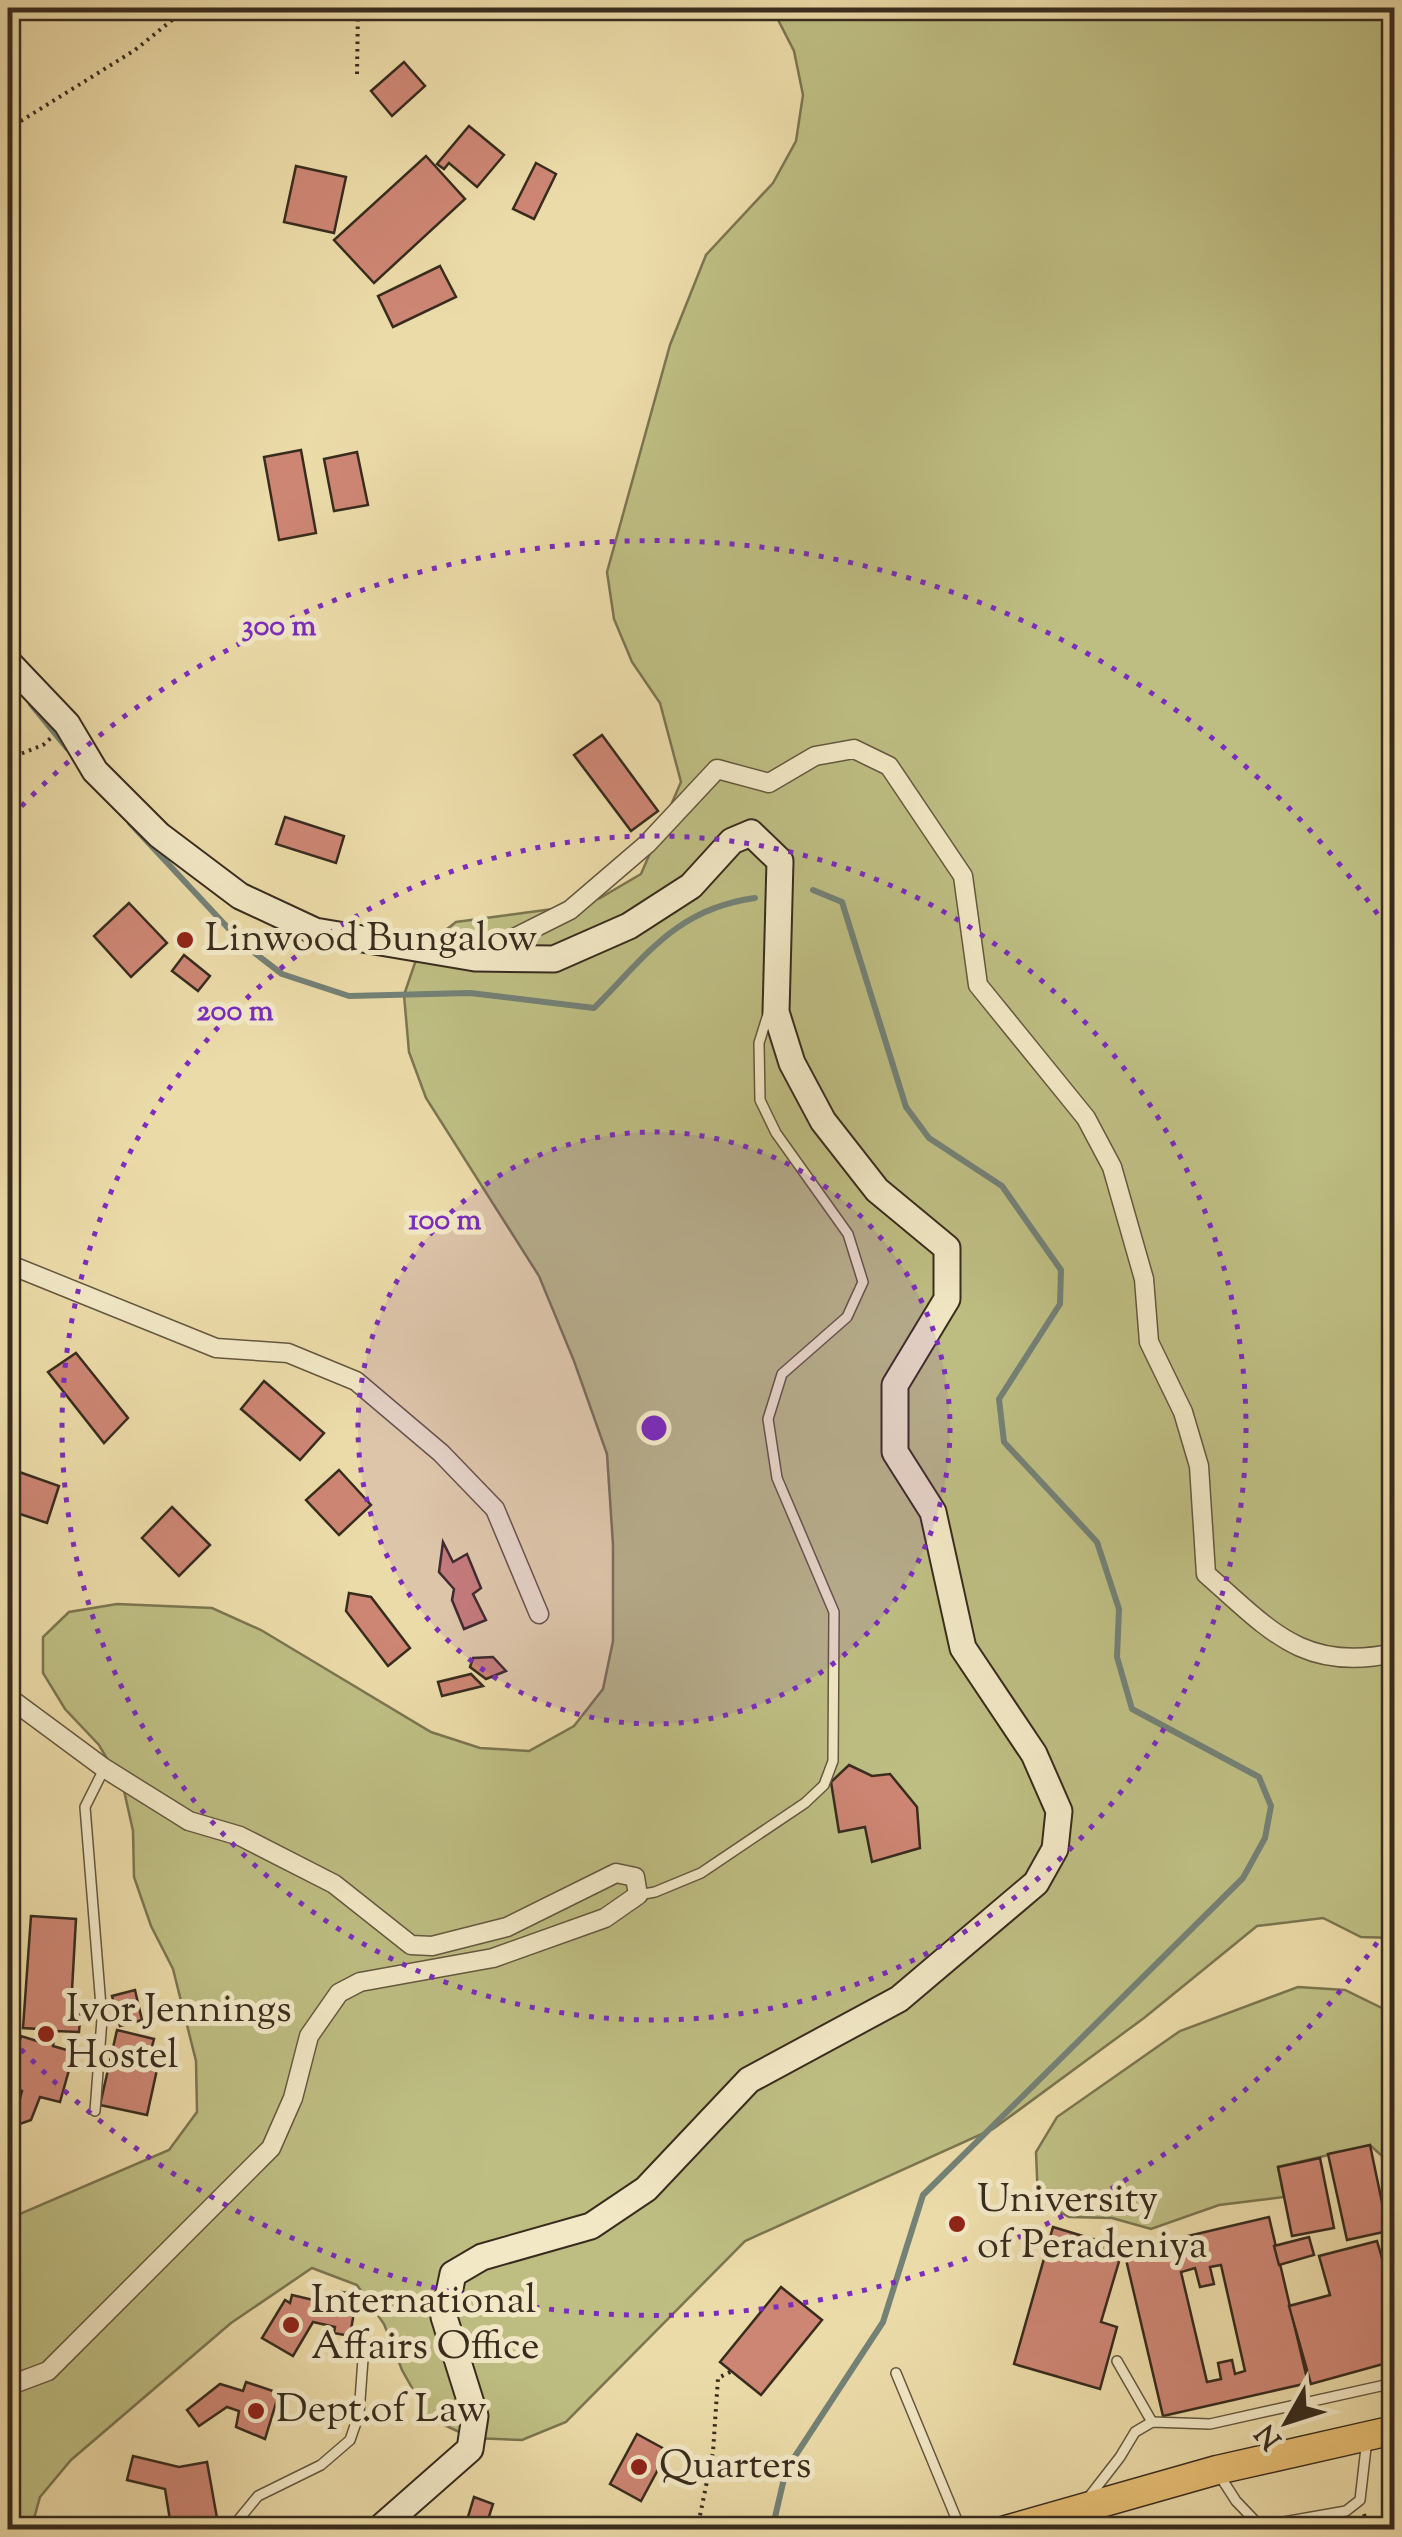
<svg xmlns="http://www.w3.org/2000/svg" width="1402" height="2537" viewBox="0 0 1402 2537" font-family="'Sorts Mill Goudy',serif">
	<style>
		.green { fill: #bebe83; stroke: #7b7550; stroke-width: 2.5 }
		.lines { fill: none; stroke-linecap: round; stroke-linejoin: round }
		.stream { stroke: #738176; stroke-width: 6 }
		.building { fill: #cd8674; stroke: #382c1e; stroke-width: 2.5; fill-rule: evenodd }
		.lane-casing { stroke: #655840; stroke-width: 12 }
		.street-casing { stroke: #655840; stroke-width: 21 }
		.secondary-casing { stroke: #382c1e; stroke-width: 29 }
		.primary-casing { stroke: #382c1e; stroke-width: 31 }
		.path { stroke: #382c1e; stroke-width: 4; stroke-dasharray: 2.5 5; stroke-linecap: butt }
		.lane { stroke: #f2e8c6; stroke-width: 9 }
		.street { stroke: #f2e8c6; stroke-width: 18 }
		.secondary { stroke: #f2e8c6; stroke-width: 25 }
		.primary { stroke: #e6be74; stroke-width: 28 }
		.ring { fill: none; stroke: #7b2cbf; stroke-width: 5; stroke-dasharray: 5 10 }
		.poi-dot { fill: #8f2418; stroke: #f2e8c6; stroke-width: 4 }
		.labels { text-anchor: middle; dominant-baseline: central; stroke-width: 10; stroke-linejoin: round; paint-order: stroke }
		.poi-label { font-size: 40px; fill: #382c1e; stroke: #f2e8c6; text-anchor: start }
		.centre { fill: #7b2cbf; stroke: #f2e8c6; stroke-width: 5 }
		.ring-label { font-size: 30px; text-anchor: middle; font-weight: bold; fill: #7b2cbf; stroke: #f2e8c6; stroke-width: 10; stroke-linejoin: round; paint-order: stroke }
	</style>
	<rect width="100%" height="100%" fill="#ebdba8"/>
	<filter id="stains"><feTurbulence type="fractalNoise" baseFrequency=".002" numOctaves="4"/><feColorMatrix values="0 0 0 0 .2 0 0 0 0 .09 0 0 0 0 .02 0 0 0 .5 -.17"/></filter>
	<radialGradient id="worn" r=".72"><stop offset=".6" stop-color="#630" stop-opacity="0"/><stop offset="1" stop-color="#630" stop-opacity=".3"/></radialGradient>
	<!-- green -->
	<g class="green">
		<polygon points="475,8 601,8 516,14"/>
		<polygon points="772,8 1394,8 1394,1938 1361,1937 1323,1918 1257,1926 1144,2018 993,2129 745,2241 566,2422 522,2440 472,2438 429,2418 402,2370 384,2324 357,2285 312,2268 231,2323 71,2460 40,2497 31,2529 8,2529 8,2219 169,2150 197,2112 196,2061 173,1969 151,1926 134,1877 133,1831 123,1786 99,1745 65,1709 43,1673 43,1637 69,1612 117,1604 212,1608 261,1630 431,1732 480,1748 529,1751 574,1726 603,1689 613,1641 613,1545 607,1454 574,1361 539,1276 426,1098 409,1052 404,995 419,951 456,922 553,909 600,898 641,874 681,782 660,703 632,662 614,619 607,572 670,345 706,255 773,183 796,141 803,95 794,51"/>
		<polygon points="1298,1987 1345,1990 1394,2014 1394,2167 1370,2145 1278,2167 1284,2197 1219,2205 1151,2229 1112,2218 1069,2217 1038,2200 1036,2152 1057,2117 1180,2031"/>
	</g>
	<g class="lines">
		<!-- stream -->
		<g class="stream">
			<polyline points="31,704 67,748"/>
			<path d="M 130,823 L 243,944 L 282,974 L 349,996 L 470,993 L 594,1008 C 647,955 676,909 755,898"/>
			<polyline points="772,2530 786,2470 883,2322 923,2195 1243,1878 1265,1838 1271,1806 1259,1777 1132,1709 1117,1657 1119,1609 1097,1542 1004,1442 999,1399 1060,1304 1061,1270 1002,1186 929,1138 906,1107 842,902 813,890"/>
		</g>
	</g>
	<!-- building -->
	<g class="building">
		<polygon points="404,62 425,86 392,116 371,91"/>
		<polygon points="469,126 504,155 477,187 449,163 444,169 437,164"/>
		<polygon points="426,156 465,199 374,283 334,240"/>
		<polygon points="536,163 556,174 534,219 513,209"/>
		<polygon points="296,166 346,177 334,233 284,222"/>
		<polygon points="440,266 456,297 393,327 378,296"/>
		<polygon points="301,450 316,533 279,540 264,457"/>
		<polygon points="357,452 368,505 334,511 324,459"/>
		<polygon points="602,735 658,811 631,831 574,755"/>
		<polygon points="285,817 344,836 336,863 276,844"/>
		<polygon points="129,903 167,943 131,977 94,936"/>
		<polygon points="184,955 210,976 198,991 172,971"/>
		<polygon points="76,1353 128,1418 104,1443 48,1372"/>
		<polygon points="264,1381 324,1433 300,1460 241,1409"/>
		<polygon points="8,1468 59,1486 47,1523 8,1510"/>
		<polygon points="339,1470 371,1505 339,1535 306,1500"/>
		<polygon points="172,1507 210,1545 179,1576 142,1538"/>
		<polygon points="443,1542 453,1562 467,1554 481,1588 473,1594 486,1620 464,1629 452,1600 454,1589 439,1572"/>
		<polygon points="349,1593 371,1597 410,1648 388,1666 346,1611"/>
		<polygon points="493,1657 506,1671 486,1679 470,1667 473,1658"/>
		<polygon points="471,1674 483,1686 442,1696 438,1682"/>
		<polygon points="849,1765 872,1776 890,1774 917,1807 920,1848 872,1862 865,1827 839,1832 831,1782"/>
		<polygon points="31,1916 76,1919 71,2008 81,2009 79,2032 55,2031 53,2046 74,2052 60,2102 40,2097 31,2120 11,2127 16,2148 8,2150 8,2108 18,2106 22,2091 8,2085 21,2036 37,2041 38,2029 23,2028"/>
		<polygon points="135,1990 142,2020 120,2026 112,1996"/>
		<polygon points="117,2030 154,2039 150,2054 160,2056 147,2115 100,2105"/>
		<polygon points="1370,2145 1388,2231 1347,2240 1328,2154"/>
		<polygon points="1320,2158 1334,2228 1292,2236 1278,2167"/>
		<path d="M 1269,2217 L 1308,2383 L 1163,2416 L 1124,2251 ZM 1221,2265 L 1245,2371 L 1235,2374 L 1232,2360 L 1218,2363 L 1221,2379 L 1207,2382 L 1181,2272 L 1195,2268 L 1200,2287 L 1214,2284 L 1210,2267 Z"/>
		<polygon points="1053,2227 1123,2248 1101,2322 1117,2327 1100,2389 1014,2364"/>
		<polygon points="1309,2237 1314,2255 1279,2265 1274,2246"/>
		<polygon points="1377,2241 1389,2282 1394,2280 1394,2361 1311,2384 1289,2306 1330,2295 1319,2256"/>
		<polygon points="781,2287 822,2320 761,2395 720,2362"/>
		<polygon points="341,2292 357,2294 350,2336 334,2333 335,2327 313,2322 293,2356 262,2338 285,2300 290,2303 292,2295 339,2306"/>
		<polygon points="246,2382 279,2393 265,2439 236,2427 239,2411 227,2407 199,2426 187,2410 220,2384 243,2391"/>
		<polygon points="637,2434 668,2451 641,2501 610,2484"/>
		<polygon points="133,2456 179,2467 207,2462 217,2518 171,2526 165,2489 127,2480"/>
		<polygon points="474,2497 493,2504 487,2523 468,2517"/>
	</g>
	<g class="lines">
		<defs>
			<g id="lane">
				<polyline points="638,1895 655,1892 701,1873 805,1803 824,1785 833,1761 834,1612 777,1478 768,1419 782,1374 847,1317 863,1282 848,1234 776,1133 760,1100 759,1043 769,1011"/>
				<polyline points="95,2111 102,2019 85,1807 104,1769"/>
				<polyline points="1117,2361 1152,2422"/>
				<polyline points="896,2373 961,2530"/>
				<polyline points="1218,2473 1236,2501 1260,2526 1346,2511 1360,2500 1367,2439"/>
				<polyline points="1089,2497 1120,2457 1135,2432 1152,2422 1210,2424 1394,2383"/>
				<polyline points="230,2530 258,2496 321,2465 350,2440 359,2414 363,2359"/>
			</g>
			<g id="street">
				<path d="M 480,955 L 570,910 L 647,844 L 717,769 L 769,783 L 815,756 L 854,749 L 889,766 L 963,876 L 978,985 L 1086,1118 L 1112,1167 L 1144,1279 L 1149,1342 L 1183,1412 L 1199,1466 L 1206,1574 C 1269,1629 1303,1673 1394,1653"/>
				<polyline points="8,1264 216,1348 288,1353 356,1381 441,1453 495,1509 539,1614"/>
				<polyline points="8,1697 104,1768 189,1821 240,1836 334,1884 411,1945 432,1946 507,1927 616,1873 635,1877 638,1895 605,1918 493,1958 360,1982 339,1993 309,2036 293,2098 271,2148 48,2371 8,2386"/>
			</g>
			<polyline id="secondary" points="8,662 67,724 95,771 159,835 240,896 315,931 475,958 554,959 629,926 691,886 732,841 751,833 780,861 776,1012 792,1063 823,1121 877,1190 947,1248 947,1299 895,1385 895,1452 933,1512 963,1648 1034,1754 1059,1811 1055,1849 1036,1883 899,1999 749,2080 646,2189 591,2226 482,2257 453,2274 444,2317 475,2416 470,2449 378,2530"/>
			<polyline id="primary" points="1006,2530 1217,2470 1394,2430"/>
		</defs>
		<!-- lane casing -->
		<use href="#lane" class="lane-casing"/>
		<!-- street casing -->
		<use href="#street" class="street-casing"/>
		<!-- secondary casing -->
		<use href="#secondary" class="secondary-casing"/>
		<!-- primary casing -->
		<use href="#primary" class="primary-casing"/>
		<!-- path -->
		<g class="path">
			<polyline points="357,74 358,8"/>
			<polyline points="8,129 135,50 187,8"/>
			<polyline points="8,759 43,745 52,737"/>
			<polyline points="1364,2514 1369,2530"/>
			<polyline points="697,2530 713,2452 718,2378 732,2371"/>
		</g>
		<!-- lane -->
		<use href="#lane" class="lane"/>
		<!-- street -->
		<use href="#street" class="street"/>
		<!-- secondary -->
		<use href="#secondary" class="secondary"/>
		<!-- primary -->
		<use href="#primary" class="primary"/>
	</g>
	<!-- distance rings -->
	<circle cx="654" cy="1428" r="296" fill="#7b2cbf" fill-opacity=".12"/>
	<g class="ring">
		<circle cx="654" cy="1428" r="296"/>
		<circle cx="654" cy="1428" r="592"/>
		<path d="M1394 1918A887 887 0 0 1 11 2039M11 817A887 887 0 0 1 1394 938"/>
	</g>
	<!-- markers -->
	<g class="poi-dot">
		<circle cx="185" cy="940" r="10"/>
		<circle cx="46" cy="2034" r="10"/>
		<circle cx="957" cy="2224" r="10"/>
		<circle cx="291" cy="2325" r="10"/>
		<circle cx="256" cy="2411" r="10"/>
		<circle cx="639" cy="2467" r="10"/>
	</g>
	<g class="labels">
		<!-- poi labels -->
		<g class="poi-label">
			<text x="205" y="940">Linwood Bungalow</text>
			<text x="66" y="2011">Ivor Jennings<tspan x="66" dy="46">Hostel</tspan></text>
			<text x="977" y="2201">University<tspan x="977" dy="46">of Peradeniya</tspan></text>
			<text x="311" y="2302">International<tspan x="311" dy="46">Affairs Office</tspan></text>
			<text x="276" y="2411">Dept.of Law</text>
			<text x="659" y="2467">Quarters</text>
		</g>
	</g>
	<circle cx="654" cy="1428" r="15" class="centre"/>
	<g class="ring-label">
		<text x="279" y="635">300 m</text>
		<text x="235" y="1020">200 m</text>
		<text x="445" y="1229">100 m</text>
	</g>
	<!-- margin -->
	<rect width="1402" height="2537" fill="none" stroke="#ebdba8" stroke-width="40"/>
	<rect x="10" y="10" width="1382" height="2517" fill="none" stroke="#382c1e" stroke-width="5"/>
	<rect x="20" y="20" width="1362" height="2497" fill="none" stroke="#382c1e" stroke-width="2.5"/>
	<!-- north arrow -->
	<g transform="translate(1287 2422) rotate(231)" stroke="#f2e8c6" stroke-width="8" paint-order="stroke">
	<path d="M0-8L18 38L0 25L-18 38Z" fill="#382c1e"/>
	<text y="-15" font-size="28" font-weight="bold" text-anchor="middle" fill="#382c1e">N</text>
	</g>
	<rect width="100%" height="100%" filter="url(#stains)"/>
	<rect width="100%" height="100%" fill="url(#worn)"/>
</svg>
